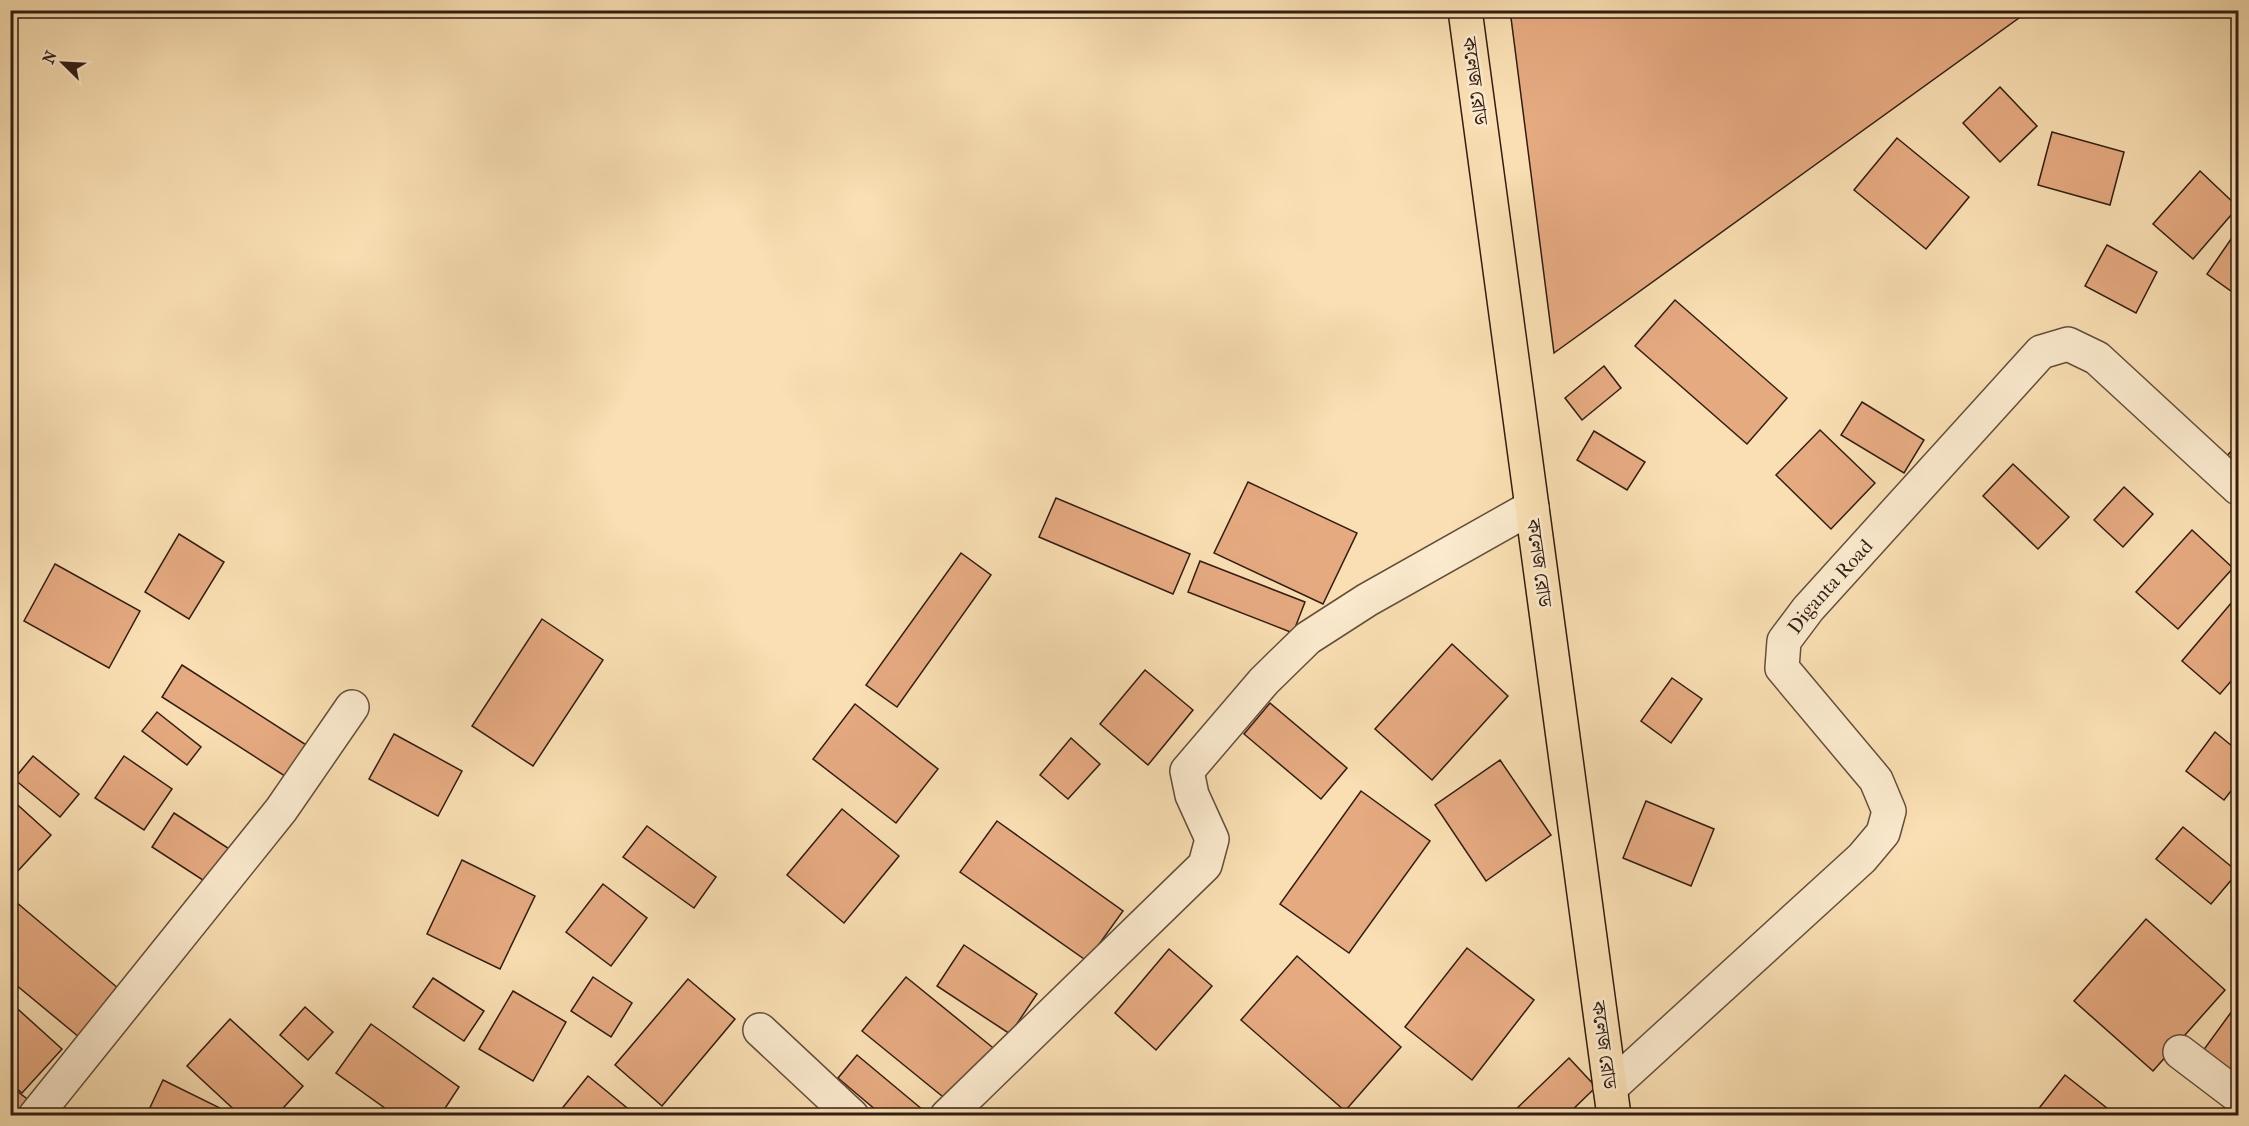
<svg xmlns="http://www.w3.org/2000/svg" width="2249" height="1126" viewBox="0 0 2249 1126" font-family="'IM FELL French Canon','Noto Serif Bengali',serif">
	<style>
		.building { fill: #e6aa81; stroke: #321d13; stroke-width: 1.5 }
		.lines { fill: none; stroke-linecap: round; stroke-linejoin: round }
		.minor-casing { stroke: #644e3b; stroke-width: 36 }
		.major-casing { stroke: #321d13; stroke-width: 36 }
		.minor { stroke: #fbeace; stroke-width: 33 }
		.major { stroke: #f9dfb3; stroke-width: 33 }
		.labels { text-anchor: middle; dominant-baseline: central; stroke-width: 5; stroke-linejoin: round; paint-order: stroke }
		.street-label { font-size: 20px; fill: #321d13; stroke: #fbeace }
	</style>
	<rect width="100%" height="100%" fill="#f9dfb3"/>
	<filter id="stains"><feTurbulence type="fractalNoise" baseFrequency=".00333" numOctaves="4"/><feColorMatrix values="0 0 0 0 .2 0 0 0 0 .09 0 0 0 0 .02 0 0 0 .5 -.17"/></filter>
	<radialGradient id="worn" r=".72"><stop offset=".6" stop-color="#630" stop-opacity="0"/><stop offset="1" stop-color="#630" stop-opacity=".3"/></radialGradient>
	<!-- building -->
	<g class="building">
		<polygon points="1510,10 2030,10 1554,353"/>
		<polygon points="2000,87 2037,126 2000,162 1963,123"/>
		<polygon points="2052,132 2124,152 2110,205 2038,185"/>
		<polygon points="1897,138 1969,197 1926,249 1854,190"/>
		<polygon points="2200,171 2238,207 2193,259 2153,224"/>
		<polygon points="2238,229 2238,296 2207,274"/>
		<polygon points="2107,245 2157,272 2136,313 2085,286"/>
		<polygon points="1675,300 1787,398 1747,444 1635,346"/>
		<polygon points="1604,366 1621,388 1582,420 1565,398"/>
		<polygon points="1862,402 1924,440 1904,473 1841,435"/>
		<polygon points="1820,430 1875,483 1831,529 1776,475"/>
		<polygon points="1594,431 1645,462 1627,490 1577,460"/>
		<polygon points="2238,444 2238,475 2223,460"/>
		<polygon points="2013,464 2069,517 2038,549 1983,496"/>
		<polygon points="1248,482 1357,533 1323,604 1214,553"/>
		<polygon points="2124,487 2153,514 2123,547 2094,520"/>
		<polygon points="1056,498 1190,554 1173,594 1039,537"/>
		<polygon points="2192,530 2233,568 2178,629 2136,592"/>
		<polygon points="179,534 224,562 189,619 145,592"/>
		<polygon points="961,553 991,575 897,707 866,685"/>
		<polygon points="1200,561 1305,602 1293,633 1188,592"/>
		<polygon points="55,564 140,611 109,668 24,621"/>
		<polygon points="2238,595 2238,673 2220,694 2182,661"/>
		<polygon points="542,619 603,660 533,766 472,726"/>
		<polygon points="1452,644 1508,696 1432,780 1375,729"/>
		<polygon points="182,665 311,748 291,780 162,697"/>
		<polygon points="1145,670 1193,710 1148,765 1100,724"/>
		<polygon points="1672,678 1702,699 1671,743 1641,721"/>
		<polygon points="1270,703 1347,768 1321,799 1244,734"/>
		<polygon points="855,704 938,769 896,823 813,759"/>
		<polygon points="157,712 201,747 187,765 142,731"/>
		<polygon points="2215,732 2238,751 2238,782 2224,800 2186,771"/>
		<polygon points="394,734 462,771 438,816 369,779"/>
		<polygon points="1071,738 1100,764 1068,799 1040,775"/>
		<polygon points="33,756 79,794 60,817 14,779"/>
		<polygon points="124,756 172,789 144,830 95,798"/>
		<polygon points="1500,760 1551,835 1486,881 1435,805"/>
		<polygon points="1361,791 1430,841 1349,953 1280,904"/>
		<polygon points="10,798 51,835 16,873 10,868"/>
		<polygon points="1646,801 1714,829 1691,886 1623,858"/>
		<polygon points="842,809 899,856 844,923 787,875"/>
		<polygon points="174,813 234,852 212,886 152,847"/>
		<polygon points="997,821 1123,911 1087,961 960,872"/>
		<polygon points="647,826 716,877 694,908 623,857"/>
		<polygon points="2183,827 2238,872 2211,904 2156,859"/>
		<polygon points="462,860 535,896 500,969 427,934"/>
		<polygon points="603,884 647,918 611,966 566,932"/>
		<polygon points="16,902 125,994 85,1042 10,980 10,909"/>
		<polygon points="2146,919 2225,990 2153,1071 2074,1001"/>
		<polygon points="964,945 1037,994 1010,1034 937,986"/>
		<polygon points="1467,948 1534,1000 1472,1080 1405,1027"/>
		<polygon points="1169,949 1212,986 1156,1050 1115,1013"/>
		<polygon points="1297,956 1401,1047 1345,1111 1241,1020"/>
		<polygon points="593,977 632,1003 611,1037 571,1011"/>
		<polygon points="906,977 997,1051 953,1105 862,1031"/>
		<polygon points="433,978 484,1011 464,1041 413,1007"/>
		<polygon points="688,979 735,1019 662,1106 615,1065"/>
		<polygon points="513,991 566,1022 533,1081 479,1049"/>
		<polygon points="10,1002 62,1049 22,1093 10,1083"/>
		<polygon points="305,1007 333,1032 308,1060 280,1035"/>
		<polygon points="2232,1011 2238,1016 2238,1090 2197,1059"/>
		<polygon points="230,1019 303,1086 276,1116 241,1116 187,1066"/>
		<polygon points="371,1024 459,1087 440,1116 396,1116 336,1073"/>
		<polygon points="857,1055 923,1110 918,1116 883,1116 838,1078"/>
		<polygon points="1569,1058 1596,1087 1566,1116 1509,1116"/>
		<polygon points="2065,1075 2117,1116 2033,1116"/>
		<polygon points="588,1076 637,1116 556,1116"/>
		<polygon points="163,1080 220,1108 217,1116 146,1116"/>
		<polygon points="10,1086 30,1101 19,1116 10,1116"/>
	</g>
	<g class="lines">
		<defs>
			<g id="minor">
				<polyline points="760,1030 852,1116"/>
				<polyline points="2180,1052 2238,1096"/>
				<path id="s1" d="M 1610,1088 L 1862,858 L 1883,833 L 1889,811 L 1876,780 L 1782,668 L 1784,641 L 1808,609 L 2041,352 L 2068,344 L 2097,358 L 2238,488"/>
				<polyline points="35,1116 281,810 352,707"/>
				<polyline points="947,1116 1205,865 1212,839 1192,795 1187,771 1264,681 1308,638 1367,600 1532,507"/>
			</g>
			<polyline id="major" points="1465,10 1614,1116"/>
		</defs>
		<!-- minor casing -->
		<use href="#minor" class="minor-casing"/>
		<!-- major casing -->
		<use href="#major" class="major-casing"/>
		<!-- minor -->
		<use href="#minor" class="minor"/>
		<!-- major -->
		<use href="#major" class="major"/>
	</g>
	<g class="labels">
		<!-- street labels -->
		<g class="street-label">
			<text transform="translate(1475 81) rotate(82)">কলেজ রোড</text>
			<text transform="translate(1539 563) rotate(82)">কলেজ রোড</text>
			<text stroke="none"><textPath href="#s1" startOffset="675">Diganta Road</textPath></text>
			<text transform="translate(1604 1045) rotate(82)">কলেজ রোড</text>
		</g>
	</g>
	<!-- margin -->
	<rect width="2249" height="1126" fill="none" stroke="#f9dfb3" stroke-width="36"/>
	<rect x="12" y="12" width="2225" height="1102" fill="none" stroke="#321d13" stroke-width="3"/>
	<rect x="18" y="18" width="2213" height="1090" fill="none" stroke="#321d13" stroke-width="1.5"/>
	<!-- north arrow -->
	<g transform="translate(63 63) rotate(294)" stroke="#fbeace" stroke-width="4.5" paint-order="stroke">
	<path d="M0-4.5L10 22L0 15L-10 22Z" fill="#321d13"/>
	<text y="-9" font-size="16" font-weight="bold" text-anchor="middle" fill="#321d13">N</text>
	</g>
	<rect width="100%" height="100%" filter="url(#stains)"/>
	<rect width="100%" height="100%" fill="url(#worn)"/>
</svg>
